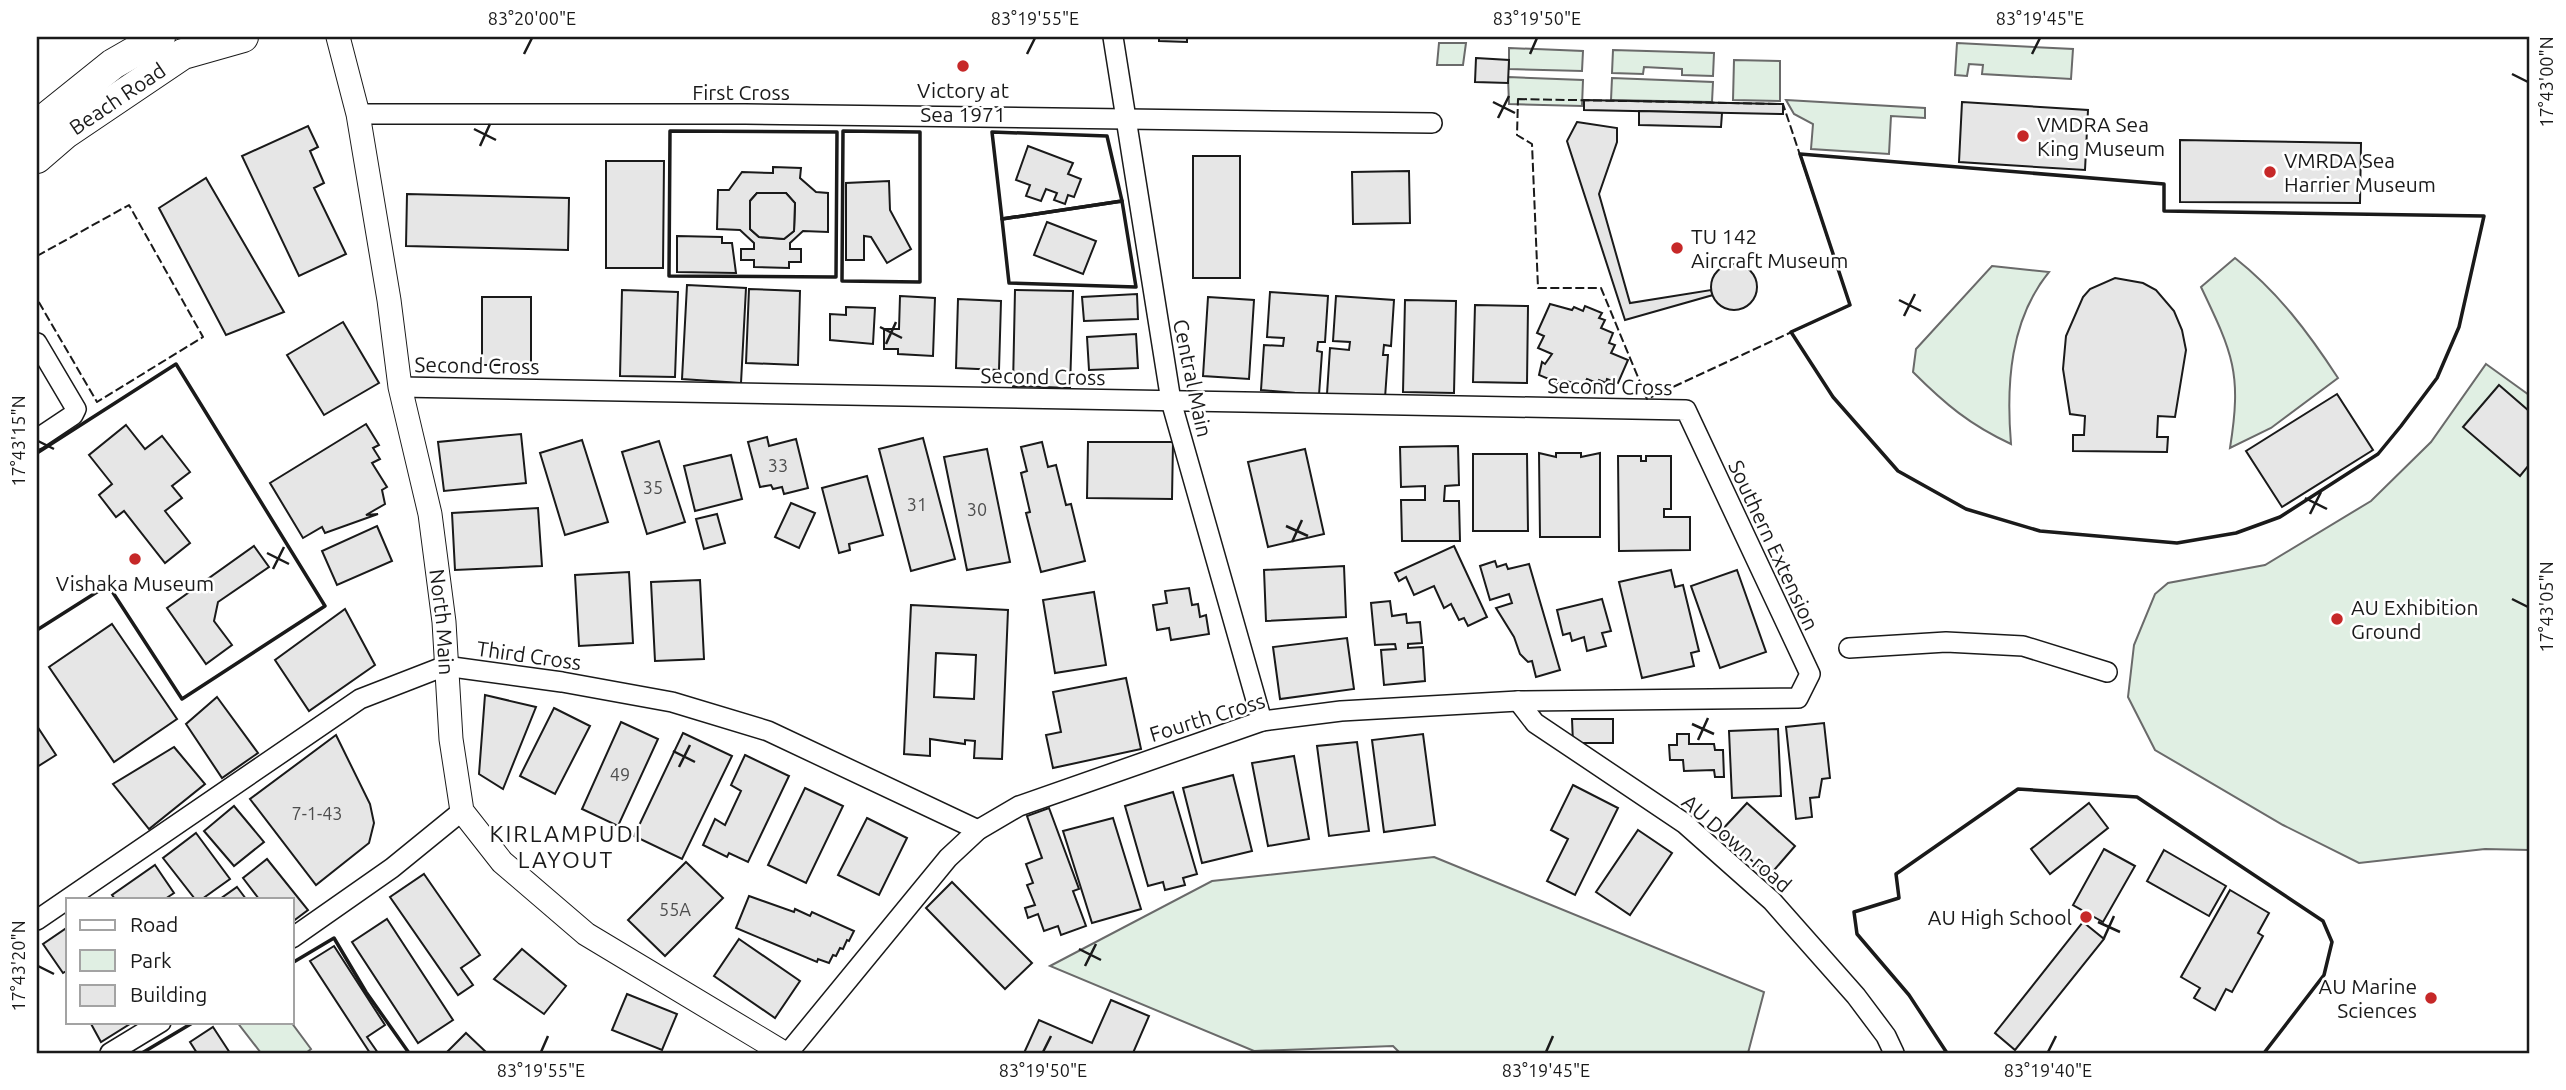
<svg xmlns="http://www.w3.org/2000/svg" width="2566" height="1090" viewBox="0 0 2566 1090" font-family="Ubuntu,sans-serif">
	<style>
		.green { fill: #e0efe3; stroke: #6a6a6a; stroke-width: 2 }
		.building { fill: #e6e6e6; stroke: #1a1a1a; stroke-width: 2; fill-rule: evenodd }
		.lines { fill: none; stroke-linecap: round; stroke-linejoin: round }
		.minor-casing { stroke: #1a1a1a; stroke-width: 22 }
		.tertiary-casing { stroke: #1a1a1a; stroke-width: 25 }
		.primary-casing { stroke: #1a1a1a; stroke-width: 32 }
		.minor { stroke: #fff; stroke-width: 19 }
		.tertiary { stroke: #fff; stroke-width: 23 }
		.primary { stroke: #fff; stroke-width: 30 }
		.fence { stroke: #1a1a1a; stroke-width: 2; stroke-dasharray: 9 3.5; stroke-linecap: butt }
		.wall { stroke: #1a1a1a; stroke-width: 3.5 }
		.ticks { fill: none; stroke: #1a1a1a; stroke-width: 2.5 }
		.poi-dot { fill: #c62828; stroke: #fff; stroke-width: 2.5 }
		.labels { text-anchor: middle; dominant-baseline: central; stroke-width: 5; stroke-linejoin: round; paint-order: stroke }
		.number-label { font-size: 18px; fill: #4d4d4d }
		.poi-label { font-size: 21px; fill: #1a1a1a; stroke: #fff; text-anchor: start }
		.street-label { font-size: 21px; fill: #1a1a1a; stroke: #fff }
		.neighbourhood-label { font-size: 23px; letter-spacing: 2px; fill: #1a1a1a; stroke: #fff }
		.neatline { fill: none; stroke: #1a1a1a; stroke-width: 2.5 }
		.ticks-label { font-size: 18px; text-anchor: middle; fill: #1a1a1a }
	</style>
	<rect width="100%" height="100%" fill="#fff"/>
	<!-- green -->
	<g class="green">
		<polygon points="1439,43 1466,43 1463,65 1437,65"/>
		<polygon points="1957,43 2073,49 2071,79 1982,74 1983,65 1969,64 1967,76 1955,75"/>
		<polygon points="1509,48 1583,51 1582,71 1509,69"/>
		<polygon points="1613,50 1714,53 1713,76 1682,75 1682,69 1644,67 1643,74 1612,73"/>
		<polygon points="1734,60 1780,61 1780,101 1733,100"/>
		<polygon points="1508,77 1583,80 1582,106 1509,104"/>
		<polygon points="1612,78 1713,82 1712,102 1611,100"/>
		<polygon points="1786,100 1925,108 1925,118 1891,116 1889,154 1811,149 1813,124 1794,114"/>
		<path d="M 2235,258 C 2278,292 2308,332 2338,378 L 2271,428 L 2230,448 C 2242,373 2233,354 2201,287 Z"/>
		<path d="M 1992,266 L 2049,272 C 2010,320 2006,384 2011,444 C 1970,425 1945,404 1913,372 L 1916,349 Z"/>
		<polygon points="2486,364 2529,395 2529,850 2485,849 2359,863 2283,825 2155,750 2128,697 2134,645 2155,594 2168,583 2265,565 2371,501 2431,442"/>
		<polygon points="1434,857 1764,992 1748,1053 1400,1053 1393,1046 1254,1051 1050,966 1212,881"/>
		<polygon points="237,1022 291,1022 311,1049 306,1053 261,1053"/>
	</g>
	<!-- building -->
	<g class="building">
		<polygon points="1159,37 1187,37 1187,42 1159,41"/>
		<polygon points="1476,58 1509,60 1508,83 1475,82"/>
		<polygon points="1584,100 1783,104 1783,114 1584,110"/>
		<polygon points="1962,102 2088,110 2085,170 1959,162"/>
		<polygon points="1639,111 1722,113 1721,127 1639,125"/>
		<polygon points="1577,122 1617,128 1617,142 1599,194 1630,303 1711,290 1713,295 1625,320 1567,141"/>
		<polygon points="308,126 318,147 310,151 324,183 314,188 346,254 299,276 242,156"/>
		<polygon points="2180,140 2361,143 2360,203 2180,202"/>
		<polygon points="1028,146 1073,163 1068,174 1081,179 1074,197 1068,195 1065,204 1054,200 1057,193 1046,189 1041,201 1026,196 1030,185 1016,180"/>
		<rect x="1193" y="156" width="47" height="122"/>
		<polygon points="606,161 664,161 663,268 606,268"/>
		<path d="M 773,167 L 801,168 L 800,178 L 816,192 L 828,193 L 828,232 L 803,231 L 790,243 L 790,249 L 801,249 L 801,262 L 789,262 L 789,268 L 754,267 L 754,260 L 741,260 L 741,249 L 754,249 L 754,243 L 740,230 L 717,229 L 718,190 L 729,190 L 742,172 L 773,173 ZM 757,193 L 786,193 L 795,203 L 794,231 L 784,239 L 759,237 L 750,229 L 750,201 Z"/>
		<polygon points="1409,171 1410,223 1353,224 1352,172"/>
		<polygon points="206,178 284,312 226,335 159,208"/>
		<polygon points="889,181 890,210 911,249 887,263 871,237 864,236 864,260 846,260 846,183"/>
		<polygon points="757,193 786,193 795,203 794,231 784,239 759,237 750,229 750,201"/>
		<polygon points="407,194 569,198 568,250 406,246"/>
		<polygon points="1047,222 1096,241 1083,274 1034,255"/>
		<polygon points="677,236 722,237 722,243 732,243 736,273 677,272"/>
		<circle cx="1734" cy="287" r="23"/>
		<polygon points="2115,278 2143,283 2156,290 2174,311 2182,330 2186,350 2175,417 2158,416 2157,437 2168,437 2167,452 2073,451 2073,435 2084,435 2085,416 2070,414 2063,369 2066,336 2083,297 2090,289"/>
		<polygon points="687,285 746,288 741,383 682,379"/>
		<polygon points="749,289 800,291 798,365 746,363"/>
		<polygon points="622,290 678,292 675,377 620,376"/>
		<polygon points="1015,290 1073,291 1070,388 1013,386"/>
		<polygon points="1270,292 1328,296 1325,342 1318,342 1317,351 1322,352 1319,395 1261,390 1264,345 1283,346 1284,338 1267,337"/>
		<polygon points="1137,294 1138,319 1084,321 1082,297"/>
		<polygon points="900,296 935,298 933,356 898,354 898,349 884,349 884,329 899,329"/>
		<polygon points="1336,296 1394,300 1391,346 1384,345 1383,355 1388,355 1385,398 1327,394 1330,348 1349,350 1350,342 1333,341"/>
		<rect x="482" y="297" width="49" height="68"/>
		<polygon points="1208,297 1254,300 1249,379 1203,376"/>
		<polygon points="958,299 1001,301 999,370 956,368"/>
		<polygon points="1405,300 1456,301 1454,393 1403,392"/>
		<polygon points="1550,304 1572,310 1574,307 1583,311 1585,306 1602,313 1599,318 1605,320 1601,328 1613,333 1609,343 1615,345 1611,353 1628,360 1618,383 1607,379 1606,383 1599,380 1597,383 1587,379 1584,385 1565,381 1563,385 1539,375 1542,362 1545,364 1552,354 1538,348 1544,336 1537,333"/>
		<polygon points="1475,305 1528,306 1527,383 1473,382"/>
		<polygon points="846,307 875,308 873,344 830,340 830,314 846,315"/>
		<polygon points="343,322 379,383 324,415 287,355"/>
		<polygon points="1136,334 1138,368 1089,370 1087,337"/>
		<polygon points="2499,385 2529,411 2529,465 2520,476 2463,427"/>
		<polygon points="2337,394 2373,450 2282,507 2246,451"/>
		<polygon points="366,424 379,445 373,448 380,459 372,463 387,487 382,490 385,504 366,515 378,514 325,533 322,527 303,538 270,483"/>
		<polygon points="126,425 145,449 162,436 190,472 172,486 182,498 165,511 190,543 165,563 124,511 116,517 99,495 112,484 89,455"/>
		<polygon points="521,434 526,483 444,491 438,442"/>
		<polygon points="767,437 769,446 796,439 808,488 784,494 782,487 773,489 771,485 760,487 748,442"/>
		<polygon points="923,438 955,559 911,571 879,449"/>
		<polygon points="582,440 608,522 565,535 540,453"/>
		<polygon points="659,441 685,522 647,534 622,452"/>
		<polygon points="1042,442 1048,467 1056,465 1066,505 1071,504 1085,561 1041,572 1026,513 1030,512 1021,473 1027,471 1021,447"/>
		<polygon points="1088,442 1173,442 1172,499 1087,498"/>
		<polygon points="1458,446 1459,485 1445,486 1444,501 1459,501 1460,541 1402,541 1401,500 1425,500 1425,486 1401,487 1400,447"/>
		<polygon points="987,449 1010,562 967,570 944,457"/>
		<polygon points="1305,449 1324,534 1268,547 1248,462"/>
		<polygon points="1539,453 1556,457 1556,453 1581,453 1581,457 1600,453 1600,537 1540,537"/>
		<polygon points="1473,454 1527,454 1528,531 1473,531"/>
		<polygon points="731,455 742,499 695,511 684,466"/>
		<polygon points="1618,456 1641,456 1641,461 1646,461 1646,456 1671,456 1671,509 1664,509 1664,517 1690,517 1690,550 1619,551"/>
		<polygon points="867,476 883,535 849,544 850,550 839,553 822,488"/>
		<polygon points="791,503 815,513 799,548 775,537"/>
		<polygon points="538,508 542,566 455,570 452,513"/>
		<polygon points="717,514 725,543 704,549 696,519"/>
		<polygon points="377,526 392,561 337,585 322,551"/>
		<polygon points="254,546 269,567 218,602 214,621 232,645 206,664 167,608"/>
		<polygon points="1454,546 1487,617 1468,626 1464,618 1459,620 1451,604 1444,608 1434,586 1414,595 1406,577 1399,581 1395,573"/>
		<polygon points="1495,561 1497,567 1506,564 1508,569 1529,564 1560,670 1536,677 1532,661 1528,662 1520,654 1514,637 1496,608 1512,603 1509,594 1490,600 1480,566"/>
		<polygon points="1344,566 1346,617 1266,621 1264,570"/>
		<polygon points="1671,570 1675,587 1683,585 1699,651 1691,653 1694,666 1642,678 1619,582"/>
		<polygon points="1737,570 1766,652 1720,668 1691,586"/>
		<polygon points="629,572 633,643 579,646 575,575"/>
		<polygon points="700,580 704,659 655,661 651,582"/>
		<polygon points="1189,588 1192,605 1198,604 1200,617 1206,615 1209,634 1171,640 1169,628 1157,630 1153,605 1167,603 1165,591"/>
		<polygon points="1094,592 1106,665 1055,673 1043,600"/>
		<polygon points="1602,599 1611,631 1602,633 1606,646 1587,651 1584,637 1572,641 1570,633 1563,635 1557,610"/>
		<polygon points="1390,601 1392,616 1406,614 1407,623 1420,622 1422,643 1408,644 1408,648 1423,647 1425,681 1384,685 1381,650 1396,649 1395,644 1375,645 1371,603"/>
		<path d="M 911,605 L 1008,610 L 1002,759 L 974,758 L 975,741 L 965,740 L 965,744 L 930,739 L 930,756 L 904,754 ZM 936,653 L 976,655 L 974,699 L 934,697 Z"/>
		<polygon points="345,609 375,665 309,711 275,660"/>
		<polygon points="112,624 177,719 114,762 49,667"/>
		<polygon points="1347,638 1354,689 1280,699 1273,647"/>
		<polygon points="1126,678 1141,749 1053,768 1046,735 1061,732 1053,692"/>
		<polygon points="485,695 536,707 503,789 479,774"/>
		<polygon points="217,697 258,753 222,778 186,724"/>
		<polygon points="554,708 590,726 555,794 520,776"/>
		<polygon points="1572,719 1613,719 1613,743 1573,743"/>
		<polygon points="621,722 658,739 618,826 582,809"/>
		<polygon points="1824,723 1830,778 1822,779 1819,797 1810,798 1812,817 1796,819 1786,727"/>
		<polygon points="37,726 56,755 37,767"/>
		<polygon points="1778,729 1781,796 1732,798 1729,731"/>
		<polygon points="683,733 732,756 682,859 634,836"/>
		<polygon points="1423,734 1435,825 1384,832 1372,740"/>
		<polygon points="1677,734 1689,734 1689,744 1714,744 1715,750 1723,750 1724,777 1715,777 1714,770 1684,771 1683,760 1670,760 1669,745 1677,745"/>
		<polygon points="336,735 370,804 374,823 369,843 316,885 250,799"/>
		<polygon points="1357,742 1369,831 1329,836 1317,746"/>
		<polygon points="174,747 205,784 149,829 113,784"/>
		<polygon points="745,755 789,776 748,862 729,853 727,857 703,845 715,819 725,825 741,791 731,785"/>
		<polygon points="1294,756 1309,839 1268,846 1252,763"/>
		<polygon points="1233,775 1252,851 1202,863 1183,788"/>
		<polygon points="1573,785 1618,808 1575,895 1547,881 1568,839 1551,830"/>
		<polygon points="805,788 843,806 806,883 768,865"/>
		<polygon points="1173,792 1197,874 1183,878 1185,885 1165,890 1163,882 1148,886 1125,806"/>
		<polygon points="1747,803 1795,846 1769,876 1720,832"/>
		<polygon points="2089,803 2108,828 2050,874 2031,849"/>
		<polygon points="234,806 264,842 234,866 204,831"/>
		<polygon points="1049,808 1079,889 1073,891 1086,926 1061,935 1058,926 1044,931 1038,914 1028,918 1025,908 1035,905 1027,885 1033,883 1026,864 1042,858 1027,816"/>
		<polygon points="867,818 907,838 879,895 838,875"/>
		<polygon points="1113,818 1141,909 1092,923 1063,831"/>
		<polygon points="1638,830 1672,853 1630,915 1596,892"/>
		<polygon points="196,833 230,879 202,899 195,899 163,858"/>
		<polygon points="2104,849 2135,866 2103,922 2073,905"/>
		<polygon points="2164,850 2226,886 2209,916 2147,881"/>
		<polygon points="267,859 308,910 292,922 292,899 259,899 243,878"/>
		<polygon points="686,862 723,898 665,956 628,920"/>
		<polygon points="155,865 174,893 165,899 115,899 112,895"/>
		<polygon points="424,874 480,955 461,968 473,985 458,995 390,897"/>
		<polygon points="952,882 1032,963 1005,989 926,908"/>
		<polygon points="237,887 246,899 220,899"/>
		<polygon points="2230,890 2269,913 2258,933 2263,936 2232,992 2226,989 2215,1010 2194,998 2200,988 2181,977"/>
		<polygon points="749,896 794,912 795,909 810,916 812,912 854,931 849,941 847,940 843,949 840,948 836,956 833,955 829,963 818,959 817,962 736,928"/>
		<polygon points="387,919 453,1020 418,1043 352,942"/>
		<polygon points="2083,922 2104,939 2015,1050 1995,1033"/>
		<polygon points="68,927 68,970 63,973 43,944"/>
		<polygon points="739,939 800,981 775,1018 714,976"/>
		<polygon points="334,946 385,1025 367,1037 378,1053 370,1053 310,961"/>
		<polygon points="522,949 566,986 544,1014 494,979"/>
		<polygon points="627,994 677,1014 662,1050 612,1030"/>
		<polygon points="1111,1000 1149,1016 1133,1053 1024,1053 1039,1020 1092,1043"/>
		<polygon points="90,1022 133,1022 101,1042"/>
		<polygon points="213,1027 230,1053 197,1053 190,1042"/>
		<polygon points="466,1033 487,1053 446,1053"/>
	</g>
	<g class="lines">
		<defs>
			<g id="minor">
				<polyline points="1113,37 1171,401 1262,721"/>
				<polyline points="358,114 745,114 1432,123"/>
				<polyline points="37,343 76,409 73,415 37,439"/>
				<polyline points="400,387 1686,410 1810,674 1798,698 1518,701 1341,711 1262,721 1019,806 978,830 948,858 788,1053"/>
				<polyline points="1849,648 1946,642 2023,646 2107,672"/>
				<polyline points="1518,701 1535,723 1684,823 1772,901 1856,996 1886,1036 1894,1053"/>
				<polyline points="37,920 360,699 445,666 562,682 672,702 768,731 978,830"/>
				<polyline points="292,938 392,868 462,811"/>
				<polyline points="110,1053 161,1022"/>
			</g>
			<g id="tertiary">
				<path id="s1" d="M 338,37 L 358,114 L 389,300 L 400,387 L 430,514 L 444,622 L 451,739 L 462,811 L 502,862 L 586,934 L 784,1053"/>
			</g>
			<g id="primary">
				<polyline points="37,125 113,64 160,37"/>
				<path id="s2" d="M 37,158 L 66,133 L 183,54 L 243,37"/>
			</g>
		</defs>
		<!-- minor casing -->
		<use href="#minor" class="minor-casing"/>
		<!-- tertiary casing -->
		<use href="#tertiary" class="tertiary-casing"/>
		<!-- primary casing -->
		<use href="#primary" class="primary-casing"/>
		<!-- minor -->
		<use href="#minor" class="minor"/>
		<!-- tertiary -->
		<use href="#tertiary" class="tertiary"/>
		<!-- primary -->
		<use href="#primary" class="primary"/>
		<!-- fence -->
		<g class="fence">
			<polygon points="1518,99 1783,104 1850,305 1647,399 1601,288 1538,288 1532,144 1517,135"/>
			<polyline points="37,256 129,205 203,337 97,402 37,299"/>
		</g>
		<!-- wall -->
		<g class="wall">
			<polygon points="670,131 837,132 836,277 669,276"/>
			<polygon points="843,131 920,132 920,282 842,281"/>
			<polygon points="992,132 1107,136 1122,201 1002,219"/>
			<polygon points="1800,154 2164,184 2164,211 2484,216 2459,327 2437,378 2401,426 2378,454 2280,517 2236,533 2177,543 2040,531 1966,509 1898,471 1833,397 1791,332 1850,305"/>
			<polygon points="1122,201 1136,287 1009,283 1002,219"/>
			<polyline points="37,453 176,364 325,606 182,699 108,585 37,630"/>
			<polyline points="292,963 334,938 366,992 409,1053"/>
			<polyline points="142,1053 194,1022"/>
			<polyline points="1947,1053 1909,995 1857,934 1854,912 1899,898 1896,874 2018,789 2137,797 2323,921 2332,942 2324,975 2264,1053"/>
		</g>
	</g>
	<!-- ticks -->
	<path class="ticks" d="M 524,54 L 532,38M 1027,54 L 1035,38M 1530,54 L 1537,38M 2032,54 L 2040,38M 2512,74 L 2528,82M 1493,102 L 1515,113M 1498,118 L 1509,96M 474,129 L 496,140M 480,146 L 490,124M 1899,300 L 1921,311M 1904,316 L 1915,294M 880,327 L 902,338M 886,344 L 896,322M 38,441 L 54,449M 2305,498 L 2327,509M 2310,514 L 2321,492M 1286,526 L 1308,536M 1292,542 L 1302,520M 267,553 L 289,564M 273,569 L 284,547M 2512,599 L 2528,607M 1692,724 L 1714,734M 1698,740 L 1708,718M 673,751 L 695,762M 679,767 L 690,745M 2098,922 L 2120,932M 2104,938 L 2114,916M 1079,949 L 1101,960M 38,966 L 54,974M 1085,966 L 1096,944M 541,1052 L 548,1036M 1043,1052 L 1051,1036M 1546,1052 L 1553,1036M 2048,1052 L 2056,1036"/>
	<!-- markers -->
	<g class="poi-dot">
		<circle cx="963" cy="66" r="7"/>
		<circle cx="2023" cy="136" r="7"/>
		<circle cx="2270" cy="172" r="7"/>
		<circle cx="1677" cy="248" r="7"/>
		<circle cx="135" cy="559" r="7"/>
		<circle cx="2337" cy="619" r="7"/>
		<circle cx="2086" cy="917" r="7"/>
		<circle cx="2431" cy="998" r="7"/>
	</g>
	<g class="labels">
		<!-- number labels -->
		<g class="number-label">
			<text x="778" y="465">33</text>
			<text x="653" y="487">35</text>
			<text x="917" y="504">31</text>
			<text x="977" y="509">30</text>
			<text x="620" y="774">49</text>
			<text x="317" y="813">7-1-43</text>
			<text x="675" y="909">55A</text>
		</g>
		<!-- poi labels -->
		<g class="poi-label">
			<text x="963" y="90" text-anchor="middle">Victory at<tspan x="963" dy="24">Sea 1971</tspan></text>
			<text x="2037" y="124">VMDRA Sea<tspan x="2037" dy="24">King Museum</tspan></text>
			<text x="2284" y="160">VMRDA Sea<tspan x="2284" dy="24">Harrier Museum</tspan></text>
			<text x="1691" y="236">TU 142<tspan x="1691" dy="24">Aircraft Museum</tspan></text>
			<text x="135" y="583" text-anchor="middle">Vishaka Museum</text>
			<text x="2351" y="607">AU Exhibition<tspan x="2351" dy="24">Ground</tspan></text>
			<text x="2072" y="917" text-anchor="end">AU High School</text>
			<text x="2417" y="986" text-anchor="end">AU Marine<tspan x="2417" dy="24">Sciences</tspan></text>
		</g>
		<!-- street labels -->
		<g class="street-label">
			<text x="741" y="92">First Cross</text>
			<text stroke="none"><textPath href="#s2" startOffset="100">Beach Road</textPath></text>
			<text transform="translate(477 365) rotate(1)">Second Cross</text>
			<text transform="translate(1043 376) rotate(1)">Second Cross</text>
			<text transform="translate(1193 378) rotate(78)">Central Main</text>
			<text transform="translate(1610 386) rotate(1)">Second Cross</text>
			<text transform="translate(1774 545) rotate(65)">Southern Extension</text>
			<text stroke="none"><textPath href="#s1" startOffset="595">North Main</textPath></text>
			<text transform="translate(529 655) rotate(8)">Third Cross</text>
			<text transform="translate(1207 717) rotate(-17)">Fourth Cross</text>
			<text transform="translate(1737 843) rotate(41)">AU Down road</text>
		</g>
		<!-- neighbourhood labels -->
		<g class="neighbourhood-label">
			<text x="566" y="833">KIRLAMPUDI<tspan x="566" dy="26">LAYOUT</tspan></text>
		</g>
	</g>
	<!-- border -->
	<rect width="2566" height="1090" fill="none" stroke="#ffffff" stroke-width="77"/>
	<!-- legend -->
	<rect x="66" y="898" width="228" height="126" fill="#ffffff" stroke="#a3a3a3" stroke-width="2"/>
	<rect x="80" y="920" width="35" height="10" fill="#ffffff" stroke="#a3a3a3" stroke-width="2"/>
	<text x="130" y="932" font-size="21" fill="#1a1a1a">Road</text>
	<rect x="80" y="950" width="35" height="21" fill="#e0efe3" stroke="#a3a3a3" stroke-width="2"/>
	<text x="130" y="968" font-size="21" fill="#1a1a1a">Park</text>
	<rect x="80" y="985" width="35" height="21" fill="#e6e6e6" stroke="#a3a3a3" stroke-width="2"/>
	<text x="130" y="1002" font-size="21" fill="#1a1a1a">Building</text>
	<rect x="38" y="38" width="2490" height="1014" class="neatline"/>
	<g class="ticks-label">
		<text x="532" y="25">83°20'00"E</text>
		<text x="1035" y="25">83°19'55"E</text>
		<text x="1537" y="25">83°19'50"E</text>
		<text x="2040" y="25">83°19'45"E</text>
		<text transform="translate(2547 82) rotate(-90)" y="6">17°43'00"N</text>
		<text transform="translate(19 441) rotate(-90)" y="6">17°43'15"N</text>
		<text transform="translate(2547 607) rotate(-90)" y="6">17°43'05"N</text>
		<text transform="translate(19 966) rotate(-90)" y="6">17°43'20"N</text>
		<text x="541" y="1077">83°19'55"E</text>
		<text x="1043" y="1077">83°19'50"E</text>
		<text x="1546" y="1077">83°19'45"E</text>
		<text x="2048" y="1077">83°19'40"E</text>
	</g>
</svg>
